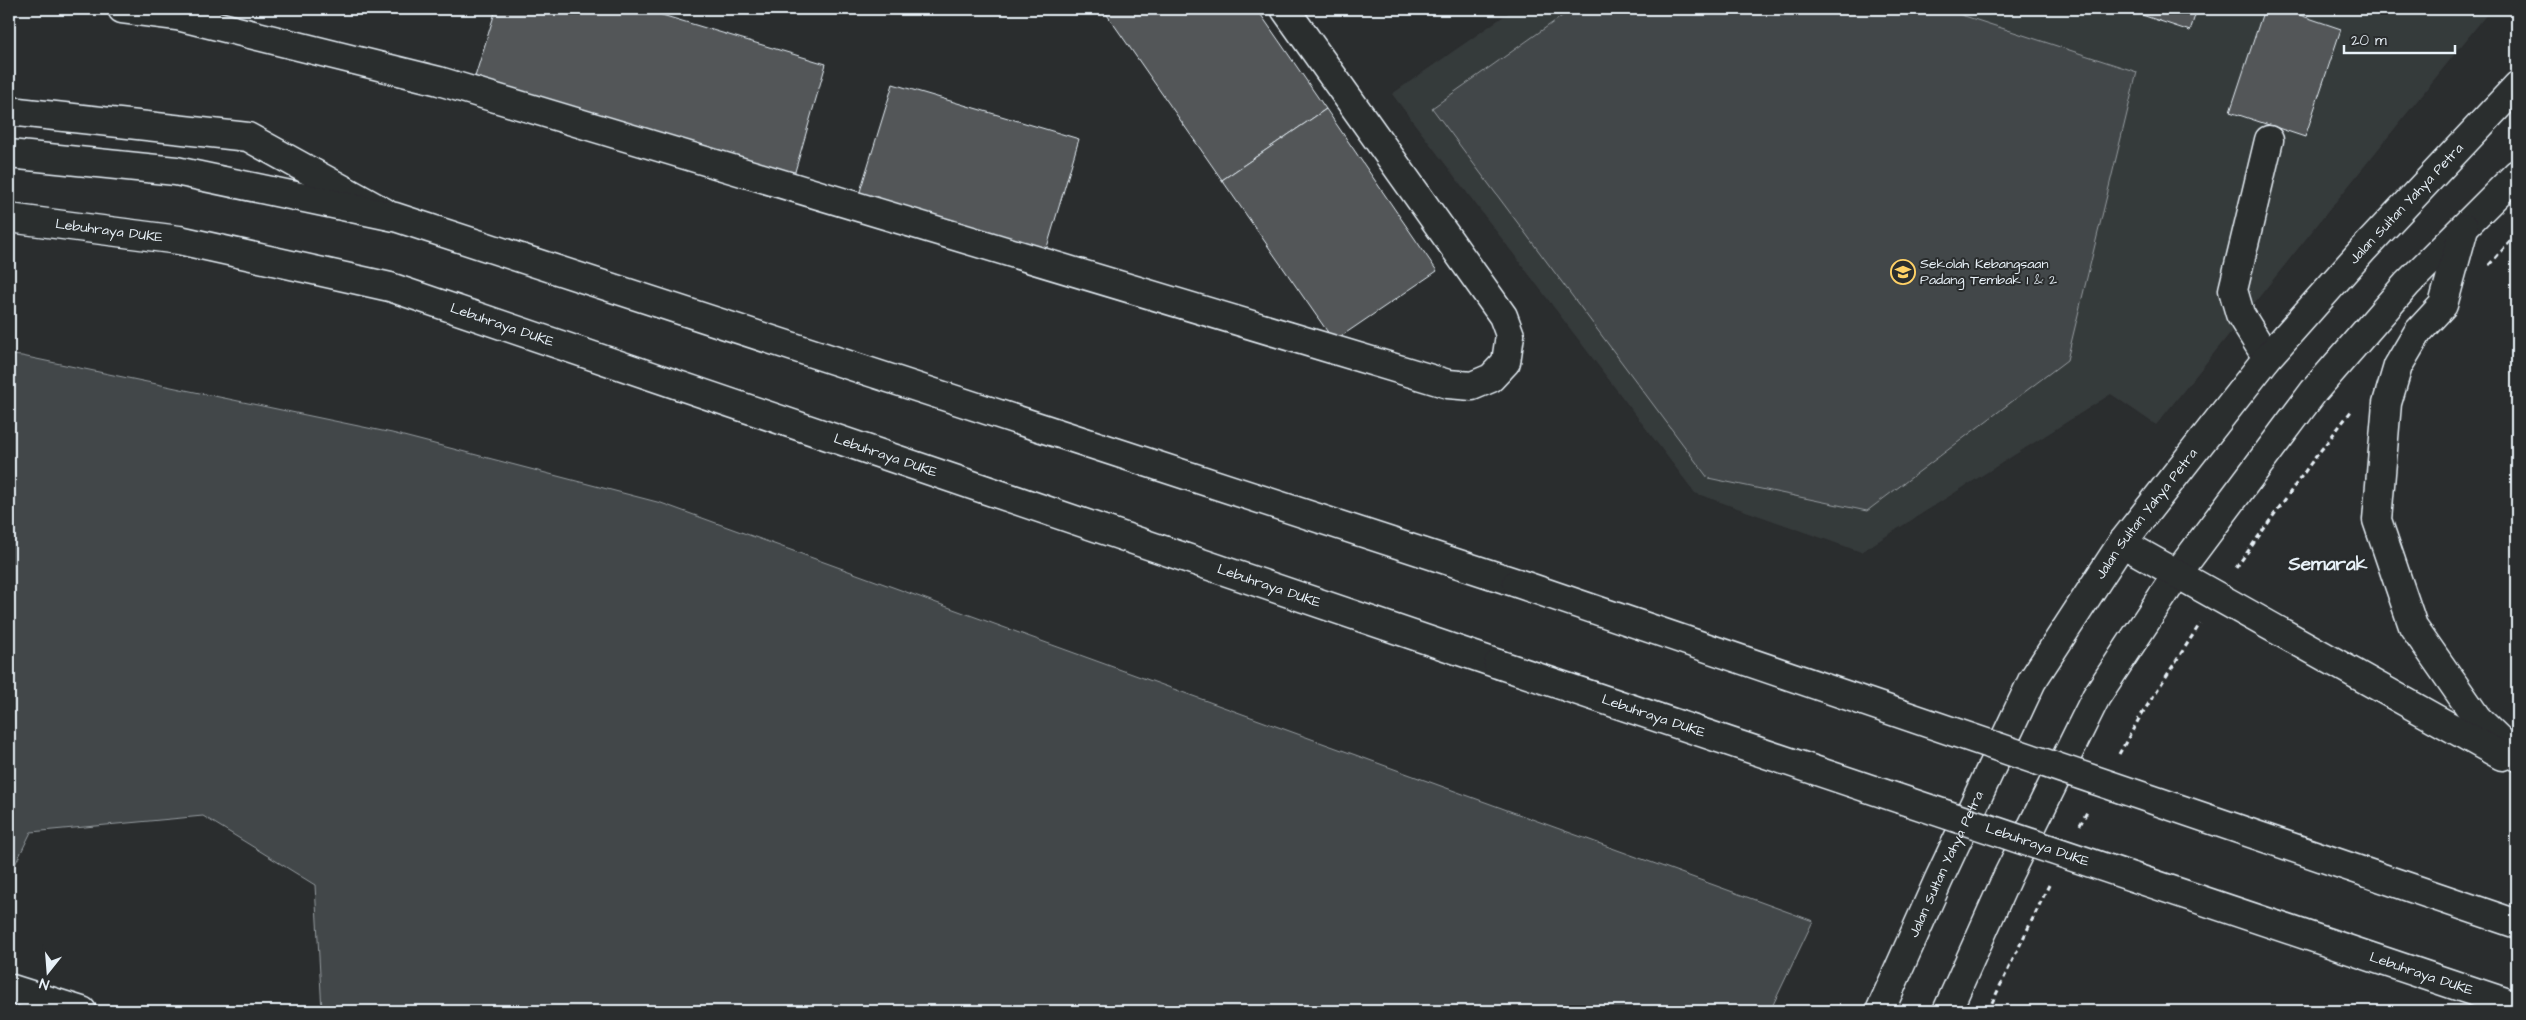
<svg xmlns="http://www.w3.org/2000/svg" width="2526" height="1020" viewBox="0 0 2526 1020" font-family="'Architects Daughter',sans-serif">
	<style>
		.built { fill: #363a3b }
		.green { fill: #424648; stroke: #959ca0 }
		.building { fill: #535759; stroke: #e8f1f8 }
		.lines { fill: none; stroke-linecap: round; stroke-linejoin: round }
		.minor-casing { stroke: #e8f1f8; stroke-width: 31 }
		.major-casing { stroke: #e8f1f8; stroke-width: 31 }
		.highway-casing { stroke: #e8f1f8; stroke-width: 31 }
		.path { stroke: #e8f1f8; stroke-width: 3; stroke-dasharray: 5 4; stroke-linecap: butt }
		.minor { stroke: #2a2d2e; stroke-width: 28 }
		.major { stroke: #2a2d2e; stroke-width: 28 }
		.highway { stroke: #2a2d2e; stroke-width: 28 }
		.highway-bridge-casing { stroke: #e8f1f8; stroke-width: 31; stroke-linecap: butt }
		.highway-bridge { stroke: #2a2d2e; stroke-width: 28 }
		.labels { text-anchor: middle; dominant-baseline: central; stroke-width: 4; stroke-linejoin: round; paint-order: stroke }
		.street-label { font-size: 14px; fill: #e8f1f8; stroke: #2a2d2e }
		.poi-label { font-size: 14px; fill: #e8f1f8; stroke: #2a2d2e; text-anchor: start }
		.district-label { font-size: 19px; font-weight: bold; fill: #e8f1f8; stroke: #2a2d2e }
	</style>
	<rect width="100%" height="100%" fill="#2a2d2e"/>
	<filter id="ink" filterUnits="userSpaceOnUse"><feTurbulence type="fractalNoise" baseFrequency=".02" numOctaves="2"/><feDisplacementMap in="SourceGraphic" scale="10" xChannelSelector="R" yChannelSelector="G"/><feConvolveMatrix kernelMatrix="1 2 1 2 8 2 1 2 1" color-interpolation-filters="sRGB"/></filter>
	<g filter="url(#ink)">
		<!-- built -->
		<polygon class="built" points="1514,9 2491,9 2156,425 2111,394 1861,552 1695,493 1392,94"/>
		<!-- green -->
		<g class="green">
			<polygon points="1572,9 1943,9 2137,72 2067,360 1867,511 1708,478 1432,108"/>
			<polygon points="9,355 22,356 392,433 661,503 1813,921 1770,1011 322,1011 315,885 203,816 31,832 9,877"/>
		</g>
		<!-- building -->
		<g class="building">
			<polygon points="496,9 642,9 826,64 794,175 474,80"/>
			<polygon points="1103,9 1257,9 1326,109 1222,180"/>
			<polygon points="2124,9 2197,9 2190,31"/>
			<polygon points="2264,9 2282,9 2341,29 2305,137 2230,112"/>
			<polygon points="893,84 1079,139 1045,254 858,198"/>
			<polygon points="1326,109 1437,271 1334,341 1222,180"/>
		</g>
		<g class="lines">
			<defs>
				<g id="minor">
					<polyline points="122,9 177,16 439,81 1448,384 1472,386 1491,378 1506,362 1510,335 1503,316 1285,9"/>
					<polyline points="9,111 248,137 384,212"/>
					<polyline points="2267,358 2240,314 2233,290 2269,140"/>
					<polyline points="9,988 82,1011"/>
				</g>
				<g id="major">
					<path id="s1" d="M 1880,1011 L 1939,879 L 2032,681 L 2122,543 L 2267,358 L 2362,251 L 2517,86"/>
					<polyline points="1947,1011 2008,875 2096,697 2177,574 2314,391 2407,284 2517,174"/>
				</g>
				<g id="highway">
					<polyline points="9,154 176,171 395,217 1517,583"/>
					<path id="s2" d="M 9,218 L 179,240 L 390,287 L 1498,664"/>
					<polyline points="2464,228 2443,305 2418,332 2398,366 2387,403 2377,520 2413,626 2477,718 2517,757"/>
					<polyline points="2122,543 2502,756"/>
				</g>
			</defs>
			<!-- minor casing -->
			<use href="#minor" class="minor-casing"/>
			<!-- major casing -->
			<use href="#major" class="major-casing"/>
			<!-- highway casing -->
			<use href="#highway" class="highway-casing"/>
			<!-- path -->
			<g class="path">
				<polyline points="2489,265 2517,234"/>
				<polyline points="2236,568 2311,463 2352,410"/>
				<polyline points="2119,754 2140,717 2200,624"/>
				<polyline points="2080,825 2087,812"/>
				<polyline points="1988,1011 2050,883"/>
			</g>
			<!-- minor -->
			<use href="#minor" class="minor"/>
			<!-- major -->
			<use href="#major" class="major"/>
			<!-- highway -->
			<use href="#highway" class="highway"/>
			<defs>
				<g id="highway-bridge">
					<polyline points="1517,583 2517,924"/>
					<path id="s3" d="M 1498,664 L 2517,1006"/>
				</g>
			</defs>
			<!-- highway-bridge casing -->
			<use href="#highway-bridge" class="highway-bridge-casing"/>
			<!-- highway-bridge -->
			<use href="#highway-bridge" class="highway-bridge"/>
		</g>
	</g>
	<!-- icons -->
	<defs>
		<symbol id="school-ring" viewBox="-11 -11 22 22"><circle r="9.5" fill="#2a2d2e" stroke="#ffd166" stroke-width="1.5"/><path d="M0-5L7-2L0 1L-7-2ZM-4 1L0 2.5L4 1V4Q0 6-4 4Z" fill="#ffd166"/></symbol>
	</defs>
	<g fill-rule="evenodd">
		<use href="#school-ring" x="1889" y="258" width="28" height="28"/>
	</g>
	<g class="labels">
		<!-- street labels -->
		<g class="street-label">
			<text stroke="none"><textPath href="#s1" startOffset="971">Jalan Sultan Yahya Petra</textPath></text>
			<text stroke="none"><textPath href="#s2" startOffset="101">Lebuhraya DUKE</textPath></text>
			<text stroke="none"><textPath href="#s2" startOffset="506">Lebuhraya DUKE</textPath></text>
			<text stroke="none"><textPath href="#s2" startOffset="911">Lebuhraya DUKE</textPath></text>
			<text stroke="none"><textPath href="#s1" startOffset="566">Jalan Sultan Yahya Petra</textPath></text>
			<text stroke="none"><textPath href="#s2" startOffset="1316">Lebuhraya DUKE</textPath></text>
			<text stroke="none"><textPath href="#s3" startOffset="164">Lebuhraya DUKE</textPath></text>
			<text stroke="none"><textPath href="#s3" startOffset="569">Lebuhraya DUKE</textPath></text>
			<text stroke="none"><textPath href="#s1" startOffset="161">Jalan Sultan Yahya Petra</textPath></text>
			<text stroke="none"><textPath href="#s3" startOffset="974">Lebuhraya DUKE</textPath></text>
		</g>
		<!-- poi labels -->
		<g class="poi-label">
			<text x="1920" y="264">Sekolah Kebangsaan<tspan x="1920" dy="16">Padang Tembak 1 &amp; 2</tspan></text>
		</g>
		<!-- district labels -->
		<g class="district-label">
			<text x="2328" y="564">Semarak</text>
		</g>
	</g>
	<!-- margin -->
	<rect width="2526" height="1020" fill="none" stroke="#2a2d2e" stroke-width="30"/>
	<rect x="15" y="15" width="2496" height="990" fill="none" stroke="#e8f1f8" stroke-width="2" filter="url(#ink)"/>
	<!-- north arrow -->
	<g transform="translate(48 972) rotate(197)" stroke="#2a2d2e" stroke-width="4" paint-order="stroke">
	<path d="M0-4L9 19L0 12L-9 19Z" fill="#e8f1f8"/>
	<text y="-8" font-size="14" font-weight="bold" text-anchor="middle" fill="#e8f1f8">N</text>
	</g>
	<!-- scale -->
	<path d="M2344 45v8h111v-8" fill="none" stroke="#e8f1f8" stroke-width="2.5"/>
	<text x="2351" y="45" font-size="15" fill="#e8f1f8" stroke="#2a2d2e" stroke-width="4" paint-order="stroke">20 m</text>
</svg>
